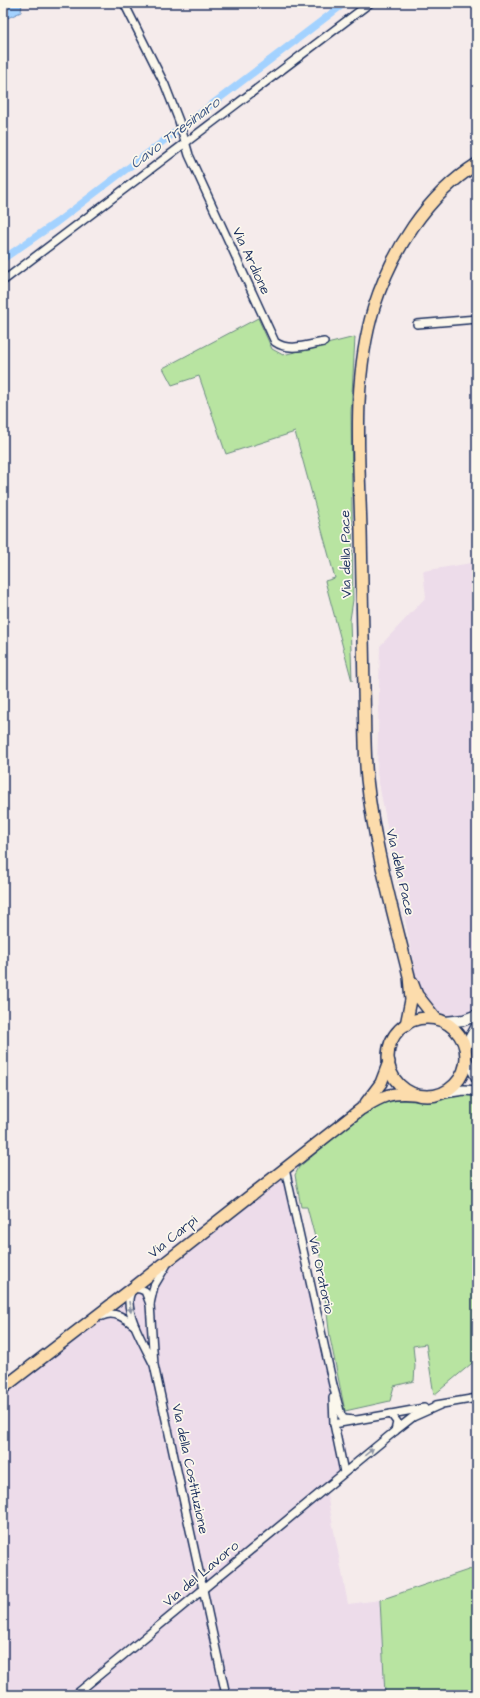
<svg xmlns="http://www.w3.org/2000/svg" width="480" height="1698" viewBox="0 0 480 1698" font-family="'Architects Daughter',sans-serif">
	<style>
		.built { fill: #eddcea }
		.green { fill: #b8e4a1; stroke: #6a8a80 }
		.water { fill: #a3d2ff; stroke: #6d91bf }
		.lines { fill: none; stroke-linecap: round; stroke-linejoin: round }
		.canal { stroke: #a3d2ff; stroke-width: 7 }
		.minor-casing { stroke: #1b2f5e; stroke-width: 10 }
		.tertiary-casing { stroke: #1b2f5e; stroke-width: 12 }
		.secondary-casing { stroke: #1b2f5e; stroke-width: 13 }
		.primary-casing { stroke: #1b2f5e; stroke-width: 14 }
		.minor { stroke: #fbf7ec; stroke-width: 7 }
		.tertiary { stroke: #fbf7ec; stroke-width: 9 }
		.secondary { stroke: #fbf7ec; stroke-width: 10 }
		.primary { stroke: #fcdcac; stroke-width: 11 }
		.oneway { fill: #8b93a5 }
		.labels { text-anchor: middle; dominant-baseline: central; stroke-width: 3.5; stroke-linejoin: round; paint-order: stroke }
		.street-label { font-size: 14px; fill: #1b2f5e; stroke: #fbf7ec }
		.water-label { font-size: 15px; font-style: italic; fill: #3d5886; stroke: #fbf7ec }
	</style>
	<rect width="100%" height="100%" fill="#f5ebeb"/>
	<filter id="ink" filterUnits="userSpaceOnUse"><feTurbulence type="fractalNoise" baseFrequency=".025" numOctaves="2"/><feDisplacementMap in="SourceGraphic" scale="8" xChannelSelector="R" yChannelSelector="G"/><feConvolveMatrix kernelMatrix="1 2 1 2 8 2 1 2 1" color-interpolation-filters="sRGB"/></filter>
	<g filter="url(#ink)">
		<!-- built -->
		<g class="built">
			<polygon points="477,562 477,1011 466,1016 448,1018 430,1005 417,982 377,773 380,646 426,597 423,571"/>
			<polygon points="289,1157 349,1471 326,1489 348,1604 380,1600 385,1695 3,1695 3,1382 122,1287"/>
		</g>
		<!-- green -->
		<g class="green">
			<polygon points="258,318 272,349 283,355 355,337 351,412 353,600 350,620 352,681 325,581 335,578 295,432 226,454 199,376 172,385 163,368"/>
			<polygon points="463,1094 477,1095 477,1359 434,1395 426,1344 413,1346 415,1366 414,1381 394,1386 390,1401 345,1411 330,1338 320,1256 307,1207 301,1207 295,1175 299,1167 365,1113 381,1104 398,1100 432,1102"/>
			<polygon points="477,1567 477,1695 385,1695 380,1600"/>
		</g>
		<!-- water -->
		<polygon class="water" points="3,3 22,3 21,12 3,20"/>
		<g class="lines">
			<!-- canal -->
			<polyline class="canal" points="3,259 57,222 345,3"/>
			<defs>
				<g id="minor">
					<path d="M 124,3 L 165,85 L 179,121 L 189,155 L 275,342 C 289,352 307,345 324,342"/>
					<polyline points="3,281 370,3"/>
					<polyline points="417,324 477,319"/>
					<polyline points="285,1169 333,1385 341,1415 344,1419 355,1420"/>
					<polyline points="150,1304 154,1286 166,1266"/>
					<path d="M 102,1316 C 114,1310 125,1318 135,1326"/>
					<path d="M 154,1365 C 146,1348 128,1319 129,1300 C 129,1296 131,1292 133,1288 L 140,1289 L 145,1291 L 150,1304 L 154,1365 L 226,1695"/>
					<polyline points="333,1398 334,1424 344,1472"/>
					<polyline points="436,1405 477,1398"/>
					<polyline points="391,1414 424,1408"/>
					<polyline points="334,1424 391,1414 397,1422 395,1431"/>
					<polyline points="75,1695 395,1431 413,1417 440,1405"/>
				</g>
				<g id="tertiary">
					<polyline points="466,1058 477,1079"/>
					<polyline points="444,1093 464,1090 477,1091"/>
				</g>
				<g id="secondary">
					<polyline points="445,1022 464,1020 477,1015"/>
					<polyline points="465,1048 477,1026"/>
				</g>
				<g id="primary">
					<polyline points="412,982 417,995 436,1019"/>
					<circle cx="427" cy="1057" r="39"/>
					<path d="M 406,1025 L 411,1000 L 409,976 C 393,911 374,846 367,779 C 364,749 365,718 364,689 C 363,636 362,583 361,530 C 359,457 352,378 374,307 C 392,251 426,196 477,164"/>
					<polyline points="366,1103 381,1083 389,1062"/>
					<path d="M 3,1388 L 133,1288 L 361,1109 C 381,1097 388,1092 413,1094"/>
				</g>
			</defs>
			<!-- minor casing -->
			<use href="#minor" class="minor-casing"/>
			<!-- tertiary casing -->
			<use href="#tertiary" class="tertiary-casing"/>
			<!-- secondary casing -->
			<use href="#secondary" class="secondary-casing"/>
			<!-- primary casing -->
			<use href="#primary" class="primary-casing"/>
			<!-- minor -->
			<use href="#minor" class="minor"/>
			<!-- tertiary -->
			<use href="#tertiary" class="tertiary"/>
			<!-- secondary -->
			<use href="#secondary" class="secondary"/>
			<!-- primary -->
			<use href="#primary" class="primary"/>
		</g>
		<!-- one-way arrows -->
		<defs><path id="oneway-solid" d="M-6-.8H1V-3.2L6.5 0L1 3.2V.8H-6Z"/></defs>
		<g class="oneway">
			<use href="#oneway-solid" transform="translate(130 1307) rotate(80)"/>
			<use href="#oneway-solid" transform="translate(369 1452) rotate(-39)"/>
		</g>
	</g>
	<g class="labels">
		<!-- street labels -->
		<g class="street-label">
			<text transform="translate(251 261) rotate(65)">Via Ardione</text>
			<text transform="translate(346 554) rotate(-91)">Via della Pace</text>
			<text transform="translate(400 872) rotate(77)">Via della Pace</text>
			<text transform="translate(173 1237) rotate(-39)">Via Carpi</text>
			<text transform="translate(321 1275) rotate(78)">Via Oratorio</text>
			<text transform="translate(190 1469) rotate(78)">Via della Costituzione</text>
			<text transform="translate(201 1574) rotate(-40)">Via del Lavoro</text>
		</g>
		<!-- water labels -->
		<g class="water-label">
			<text transform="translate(175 133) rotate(-37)">Cavo Tresinaro</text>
		</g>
	</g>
	<!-- margin -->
	<rect width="480" height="1698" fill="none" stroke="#fbf7ec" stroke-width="16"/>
	<rect x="8" y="8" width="464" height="1682" fill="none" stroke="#1b2f5e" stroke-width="1.5" filter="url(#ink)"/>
</svg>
